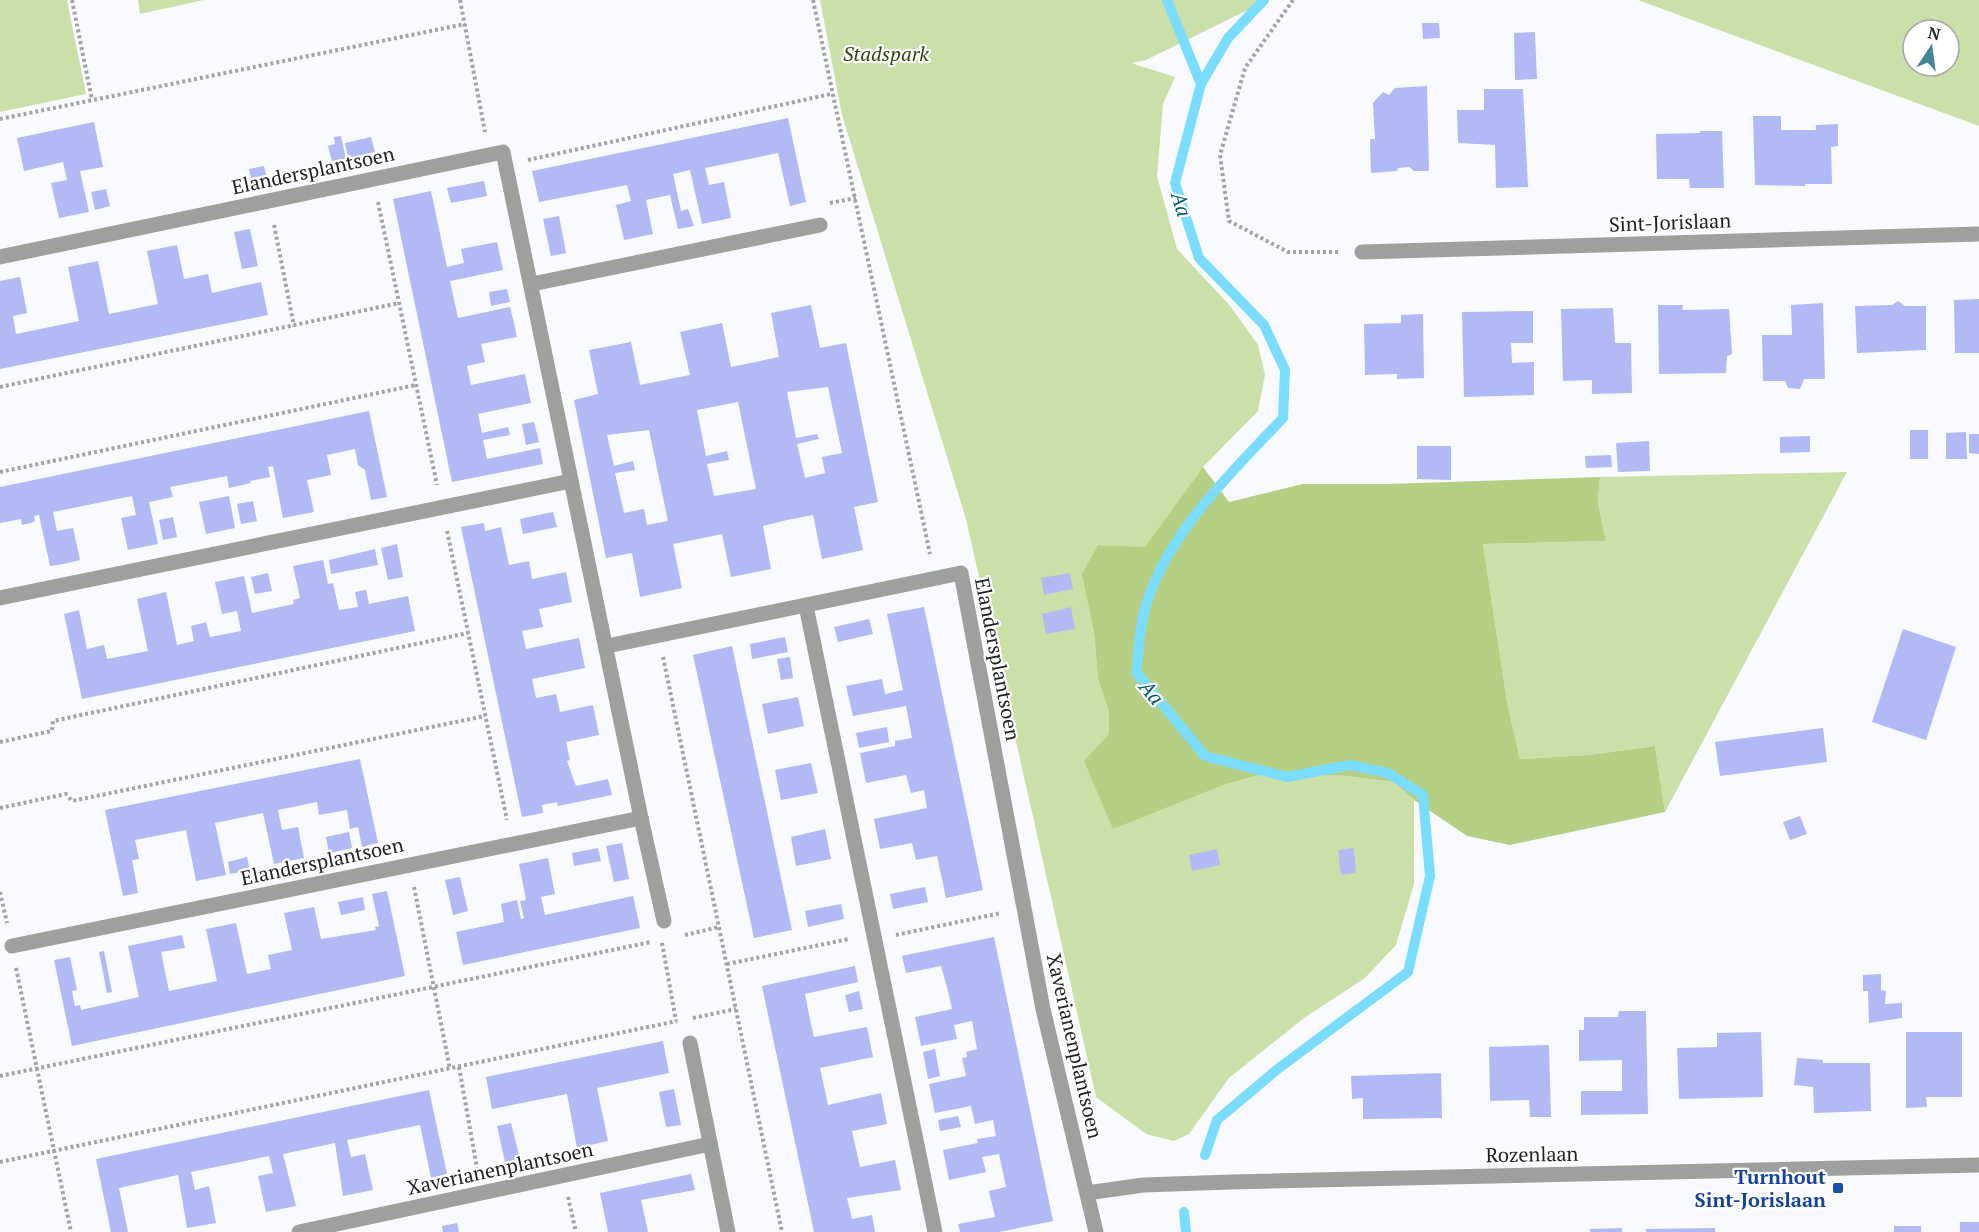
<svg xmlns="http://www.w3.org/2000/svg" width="1979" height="1232" viewBox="0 0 1979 1232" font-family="'PT Serif',serif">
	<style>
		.green { fill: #cbe0a8; fill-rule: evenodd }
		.forest { fill: #b4cf84 }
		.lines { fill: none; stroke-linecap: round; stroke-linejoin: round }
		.stream { stroke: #7adcfe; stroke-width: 10 }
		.building { fill: #b1baf4; fill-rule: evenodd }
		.path { stroke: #a2a3a6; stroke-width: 4; stroke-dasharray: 3 3; stroke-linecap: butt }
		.minor { stroke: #9da09c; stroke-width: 15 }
		.transit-dot { fill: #1a4fb4; stroke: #fff; stroke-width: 2 }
		.labels { text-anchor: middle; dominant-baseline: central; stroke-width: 4.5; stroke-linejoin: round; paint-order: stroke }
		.park-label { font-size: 20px; font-style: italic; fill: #34440d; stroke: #fff }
		.street-label { font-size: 20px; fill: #212225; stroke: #fff }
		.transit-label { font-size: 20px; font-weight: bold; fill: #164399; stroke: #fff; text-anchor: end }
		.water-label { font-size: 21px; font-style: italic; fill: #055b72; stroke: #fff }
	</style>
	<rect width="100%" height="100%" fill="#f9fafe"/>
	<!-- green -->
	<g class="green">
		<polygon points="0,0 67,0 86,94 0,112"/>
		<polygon points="138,0 204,0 140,14"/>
		<polygon points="820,0 1268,0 1146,60 1131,63 1175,77 1163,104 1157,176 1177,249 1231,307 1258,345 1265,375 1258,411 1203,467 1145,548 1098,545 1094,632 1098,679 1109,712 1109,734 1223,785 1263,774 1347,776 1395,782 1414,800 1414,884 1396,945 1365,978 1304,1018 1229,1078 1189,1134 1174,1141 1146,1134 1096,1097 966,519 842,115"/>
		<path d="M 1638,0 L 1979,0 L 1979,126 ZM 1913,30 L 1949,30 L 1949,66 L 1913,66 Z"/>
		<polygon points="1847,472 1665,812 1655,746 1589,755 1520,759 1507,702 1483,544 1606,541 1598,501 1600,477"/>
	</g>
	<!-- forest -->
	<polygon class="forest" points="1203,467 1229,502 1303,484 1387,484 1600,477 1598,502 1606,541 1483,544 1507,702 1520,759 1589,755 1655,746 1665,812 1510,845 1467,836 1414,800 1394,782 1347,776 1263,774 1223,785 1113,829 1084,761 1109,734 1109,712 1098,679 1094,632 1082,574 1098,545 1145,547"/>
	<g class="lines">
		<!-- stream -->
		<g class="stream">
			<polyline points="1167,0 1201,84"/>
			<path d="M 1205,1155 L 1217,1120 L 1279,1068 L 1408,972 L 1430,876 L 1423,795 L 1388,773 L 1350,765 L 1287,777 L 1205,756 L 1136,672 C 1139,653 1139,632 1144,613 C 1162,538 1231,473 1283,418 L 1285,370 L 1264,325 L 1199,258 L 1175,183 L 1201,84 L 1228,38 L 1264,0"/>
			<polyline points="1184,1212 1186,1232"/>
		</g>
	</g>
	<!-- building -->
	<g class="building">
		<polygon points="1422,23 1439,23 1440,38 1423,39"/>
		<polygon points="1535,32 1537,79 1515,80 1514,33"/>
		<polygon points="1427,86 1429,171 1414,171 1409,167 1398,168 1397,171 1371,173 1370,139 1375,139 1373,103 1383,92 1389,95 1395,88"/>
		<polygon points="1484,89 1523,89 1528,187 1496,188 1495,145 1458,143 1457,110 1484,110"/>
		<polygon points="1753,116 1781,116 1781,130 1816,130 1816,125 1838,124 1838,146 1831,147 1832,184 1805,184 1805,186 1755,185"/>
		<polygon points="788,118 806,202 790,206 778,153 705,168 709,185 724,182 731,218 702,224 690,170 673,174 681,211 688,209 694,226 678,229 670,195 646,200 653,234 624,240 616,205 631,201 627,185 539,202 532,171"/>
		<polygon points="94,122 103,167 80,171 89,212 59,218 51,183 67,180 63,162 24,171 17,138"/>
		<polygon points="1700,131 1722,131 1724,188 1690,188 1689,179 1657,179 1656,134 1700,133"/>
		<polygon points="341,136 346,159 332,161 328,146 335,144 334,137"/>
		<polygon points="371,137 375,152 348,158 345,143"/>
		<polygon points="264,166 266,175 251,178 249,169"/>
		<polygon points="484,181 487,196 451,203 447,188"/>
		<polygon points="106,189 110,206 95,210 91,192"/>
		<polygon points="431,191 447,267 464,263 461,249 497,242 503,270 450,281 458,318 510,307 514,323 517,337 481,344 485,362 467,366 471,385 525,374 531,403 478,414 482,433 508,427 510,435 483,440 487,459 540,448 543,464 452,482 393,199"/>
		<polygon points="559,216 566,253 551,256 543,219"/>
		<polygon points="250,229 258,266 242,269 234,232"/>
		<polygon points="177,245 184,279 208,274 212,293 261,282 268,315 0,369 0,281 20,277 27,313 13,316 16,334 79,321 68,267 98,261 109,314 158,304 147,251"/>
		<polygon points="507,289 510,302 491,306 489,292"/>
		<polygon points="1979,299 1979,353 1955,353 1954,300"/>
		<polygon points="1898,301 1905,306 1926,306 1926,350 1857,353 1855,306 1892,305"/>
		<polygon points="1823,303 1825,379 1804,379 1800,389 1788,388 1785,381 1763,381 1762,335 1792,335 1791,305"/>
		<path d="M 811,305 L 820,348 L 846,343 L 878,502 L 854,507 L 863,550 L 822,559 L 813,515 L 787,520 L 763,526 L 771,569 L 731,577 L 722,534 L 698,539 L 673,544 L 682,588 L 640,597 L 632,553 L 606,558 L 574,400 L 598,394 L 589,350 L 631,342 L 640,385 L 690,375 L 680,332 L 722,323 L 731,367 L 779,357 L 771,313 ZM 828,387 L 842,453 L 822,457 L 825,473 L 805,478 L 797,444 L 819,439 L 817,434 L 796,438 L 787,392 ZM 738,402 L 756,489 L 714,496 L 707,464 L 729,460 L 727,451 L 706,456 L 697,410 ZM 649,430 L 668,521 L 647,525 L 644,509 L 624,513 L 615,473 L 635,470 L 633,461 L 614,466 L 607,435 Z"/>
		<polygon points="1658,305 1683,305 1682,310 1729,309 1732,354 1727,356 1726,373 1659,374"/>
		<polygon points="1613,308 1615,343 1631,343 1632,393 1592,394 1592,380 1563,381 1561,309"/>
		<polygon points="1533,311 1533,343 1511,343 1512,363 1534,362 1534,395 1464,397 1462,312"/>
		<polygon points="1423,314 1424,378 1397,379 1397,374 1365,375 1364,324 1401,323 1401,315"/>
		<polygon points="369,411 387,497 371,500 365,470 358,465 355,449 327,455 331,475 307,480 314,512 283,518 273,466 268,467 270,477 250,481 251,483 229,488 227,476 170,487 173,497 149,502 158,544 128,550 121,518 136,515 132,496 53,512 57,531 73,528 80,560 64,564 50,566 39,515 34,516 35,521 31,523 22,525 21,519 0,523 0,487"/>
		<polygon points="534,422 539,442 526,445 522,424"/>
		<rect x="1910" y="430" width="18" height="29"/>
		<polygon points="1966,432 1967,459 1946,459 1946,433"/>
		<polygon points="1969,434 1979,434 1979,454 1969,453"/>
		<polygon points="1810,436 1810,452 1780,453 1780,437"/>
		<polygon points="1649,441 1650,471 1618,472 1616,443"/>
		<polygon points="1417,446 1451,446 1451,480 1417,479"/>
		<polygon points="1611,455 1612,467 1586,468 1585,456"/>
		<polygon points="229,496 235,528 206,534 199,502"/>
		<polygon points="253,501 257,521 241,524 237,504"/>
		<polygon points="553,512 557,527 523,534 520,519"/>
		<polygon points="173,517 177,537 163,540 159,520"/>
		<polygon points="484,523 485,531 501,527 509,565 529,561 532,579 566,572 572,602 539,609 543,627 522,631 526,649 579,638 585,668 532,679 536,698 556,694 560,712 593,705 599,735 566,742 570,760 567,761 576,786 608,779 612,795 558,806 557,802 542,805 543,813 522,817 461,527"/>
		<polygon points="397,544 403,577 388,580 381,548"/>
		<polygon points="375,549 378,565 331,574 329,560"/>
		<polygon points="323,560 328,584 333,583 339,610 358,607 355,592 366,590 369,604 408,596 415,631 82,699 64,614 79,610 87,649 104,645 107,659 148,651 137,599 166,592 177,645 194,641 191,626 199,624 206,622 210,637 241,631 237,611 222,614 215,582 244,576 252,613 294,604 293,600 300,598 293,566"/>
		<polygon points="268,573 272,591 255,594 251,577"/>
		<polygon points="1070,573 1073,589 1044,595 1041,578"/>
		<polygon points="924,607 983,890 946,898 937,856 916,860 912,843 880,849 874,819 927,808 924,790 911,793 906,775 866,783 860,753 895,746 895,741 912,738 906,706 853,716 846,686 882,679 885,694 903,690 887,614"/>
		<polygon points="1071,607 1075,629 1046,634 1042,614"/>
		<polygon points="869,619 873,634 838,642 834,627"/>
		<polygon points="1903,629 1956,647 1926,740 1872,722"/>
		<polygon points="785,637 788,652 752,659 750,644"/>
		<polygon points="732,646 792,930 754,938 693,655"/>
		<polygon points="790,657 793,678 781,680 777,659"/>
		<polygon points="798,697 804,726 768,734 762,704"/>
		<polygon points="887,727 889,742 859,748 856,733"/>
		<polygon points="1823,728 1827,762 1720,776 1715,742"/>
		<polygon points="360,759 378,843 362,847 358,827 350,829 347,810 319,815 317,802 278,810 282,830 298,827 304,858 274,864 263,813 215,823 226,875 196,881 186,830 135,840 139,859 132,860 138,893 123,896 105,810"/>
		<polygon points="811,763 818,793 781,800 775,770"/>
		<polygon points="1800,816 1807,834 1790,840 1783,822"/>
		<polygon points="825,829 831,859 796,866 791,837"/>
		<polygon points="349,832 352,848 329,853 326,837"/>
		<polygon points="622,843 629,879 614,882 606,846"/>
		<polygon points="598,848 601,861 574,866 572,853"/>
		<polygon points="1354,848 1356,873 1341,875 1338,850"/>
		<polygon points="1217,849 1220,865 1192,871 1189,855"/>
		<polygon points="247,857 250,870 230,874 228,862"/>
		<polygon points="548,858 555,894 541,897 545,915 633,896 640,928 463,965 456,932 504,922 501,904 517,900 521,919 524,918 520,901 526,900 519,864"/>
		<polygon points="460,877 468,911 453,915 445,880"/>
		<polygon points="925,887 928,902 893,909 890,894"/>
		<polygon points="387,891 405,976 72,1046 54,960 70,957 77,990 72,991 75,1006 80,1005 81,1010 139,997 128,946 182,935 185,948 161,952 169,991 217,981 206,929 236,923 247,974 271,969 268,955 292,950 284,913 314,907 321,939 376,930 375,927 379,926 372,894"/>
		<polygon points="363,897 365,910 341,915 338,902"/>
		<polygon points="841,904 844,919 808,927 805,911"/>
		<polygon points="994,937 1053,1221 999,1232 960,1232 958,1224 995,1217 989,1191 1006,1187 999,1154 982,1157 986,1172 949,1180 943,1150 978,1143 977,1139 996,1136 993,1120 975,1124 971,1106 935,1113 929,1084 966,1076 962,1058 967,1057 966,1052 977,1049 972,1021 954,1025 957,1039 921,1046 915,1017 952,1009 948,991 941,966 906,973 902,956"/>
		<polygon points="104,951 112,992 107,993 99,952"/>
		<polygon points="855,966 858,982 805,994 810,1020 814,1037 867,1027 873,1057 820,1068 824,1086 828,1105 881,1093 887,1124 852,1131 860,1167 895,1160 901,1190 847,1198 852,1219 872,1215 875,1232 814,1232 762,986"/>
		<polygon points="1881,974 1881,990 1886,991 1885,1004 1902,1003 1902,1018 1869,1023 1868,991 1863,991 1863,975"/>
		<polygon points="859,991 863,1009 849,1012 845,995"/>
		<polygon points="1619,1011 1646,1011 1648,1114 1581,1115 1581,1091 1622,1091 1622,1060 1579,1061 1579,1030 1584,1030 1584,1017 1618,1017"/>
		<polygon points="1761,1032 1763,1097 1679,1099 1677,1048 1717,1047 1717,1033"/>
		<polygon points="1906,1032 1962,1032 1962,1097 1926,1097 1927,1107 1906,1108"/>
		<polygon points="663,1041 669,1073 597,1088 608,1141 577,1148 567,1094 492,1109 486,1077"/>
		<polygon points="1549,1045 1551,1117 1530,1117 1529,1100 1490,1101 1489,1047"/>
		<polygon points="935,1049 940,1076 928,1079 923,1052"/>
		<polygon points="1797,1058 1823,1060 1823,1063 1870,1063 1871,1111 1814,1113 1813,1087 1794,1085"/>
		<polygon points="1441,1073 1442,1118 1363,1119 1363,1098 1352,1099 1351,1076"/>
		<polygon points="674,1089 681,1125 666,1127 659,1092"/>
		<polygon points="429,1090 447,1174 431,1178 420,1125 347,1140 351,1157 365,1154 373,1190 343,1196 335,1143 283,1154 296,1206 266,1212 258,1176 273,1173 269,1156 191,1172 195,1190 209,1186 216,1223 187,1228 178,1175 119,1188 128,1232 111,1232 96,1159"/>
		<polygon points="958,1116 961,1127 940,1131 938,1120"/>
		<polygon points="511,1123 520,1159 505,1162 497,1126"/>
		<polygon points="691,1174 695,1190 641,1200 648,1232 608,1232 600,1193"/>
		<rect x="1960" y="1222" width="19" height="10"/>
		<polygon points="457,1223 459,1232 443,1232 442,1226"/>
		<rect x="1894" y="1226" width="27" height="6"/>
		<polygon points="1622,1228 1622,1232 1590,1232 1590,1229"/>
		<polygon points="1715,1228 1715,1232 1646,1232 1646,1229"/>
	</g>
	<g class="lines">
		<!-- path -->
		<g class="path">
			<polyline points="72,0 92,100"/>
			<polyline points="460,0 485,132"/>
			<polyline points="813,0 930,554"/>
			<polyline points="1293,0 1245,68 1220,155 1229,221 1288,252 1340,252"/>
			<polyline points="0,119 465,24"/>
			<polyline points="528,160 831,94"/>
			<polyline points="378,202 437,485"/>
			<polyline points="830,203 856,198"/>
			<polyline points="274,225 294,326"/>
			<polyline points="0,387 399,303"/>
			<polyline points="0,472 416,385"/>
			<polyline points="447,531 507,820"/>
			<polyline points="663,657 782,1232"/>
			<polyline points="0,742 52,731 53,721 468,633"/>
			<polyline points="0,808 66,794 72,801 485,716"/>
			<polyline points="414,887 450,1069"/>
			<polyline points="0,892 7,923"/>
			<polyline points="685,935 719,927"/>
			<polyline points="896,935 1001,913"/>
			<polyline points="662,943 676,1021"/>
			<polyline points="727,964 849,939"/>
			<polyline points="16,968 71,1232"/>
			<polyline points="693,1018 736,1009"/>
			<polyline points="459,1067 477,1168"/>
			<polyline points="0,1076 651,942"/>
			<polyline points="0,1162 677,1021"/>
			<polyline points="568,1197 576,1232"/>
		</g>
		<!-- minor -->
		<g class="minor">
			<polyline points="1362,252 1979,234"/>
			<polyline points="0,257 503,152 641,818 12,946"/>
			<polyline points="532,284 820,225"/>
			<polyline points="0,598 571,481"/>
			<polyline points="806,606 935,1232"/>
			<polyline points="607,646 961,573 1043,1009 1096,1232"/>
			<polyline points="641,818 664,921"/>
			<polyline points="690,1043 728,1232"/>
			<polyline points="1087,1193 1143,1185 1231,1182 1979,1165"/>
			<polyline points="299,1232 710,1144"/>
		</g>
	</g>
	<!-- markers -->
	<rect class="transit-dot" x="1832" y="1182" width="12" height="12" rx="3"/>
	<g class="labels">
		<!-- park labels -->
		<g class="park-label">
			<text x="886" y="53">Stadspark</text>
		</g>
		<!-- street labels -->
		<g class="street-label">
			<text transform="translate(313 170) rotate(-12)">Elandersplantsoen</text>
			<text transform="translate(1670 222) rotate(-2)">Sint-Jorislaan</text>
			<text transform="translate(998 659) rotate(79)">Elandersplantsoen</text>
			<text transform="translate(322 861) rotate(-12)">Elandersplantsoen</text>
			<text transform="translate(1075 1046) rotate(77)">Xaverianenplantsoen</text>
			<text transform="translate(1532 1154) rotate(-1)">Rozenlaan</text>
			<text transform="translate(500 1168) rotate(-12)">Xaverianenplantsoen</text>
		</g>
		<!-- transit labels -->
		<g class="transit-label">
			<text x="1826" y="1176">Turnhout<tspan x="1826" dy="23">Sint-Jorislaan</tspan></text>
		</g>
		<!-- water labels -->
		<g class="water-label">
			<text transform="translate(1182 204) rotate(73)">Aa</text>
			<text transform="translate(1152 692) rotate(50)">Aa</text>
		</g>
	</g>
	<!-- north arrow -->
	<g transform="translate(1931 48) rotate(13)"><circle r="28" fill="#ffffff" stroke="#a6a7a8" stroke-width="1.5"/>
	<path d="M0-4.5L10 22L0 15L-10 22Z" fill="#448797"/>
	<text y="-9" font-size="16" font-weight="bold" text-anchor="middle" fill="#212225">N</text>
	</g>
</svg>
